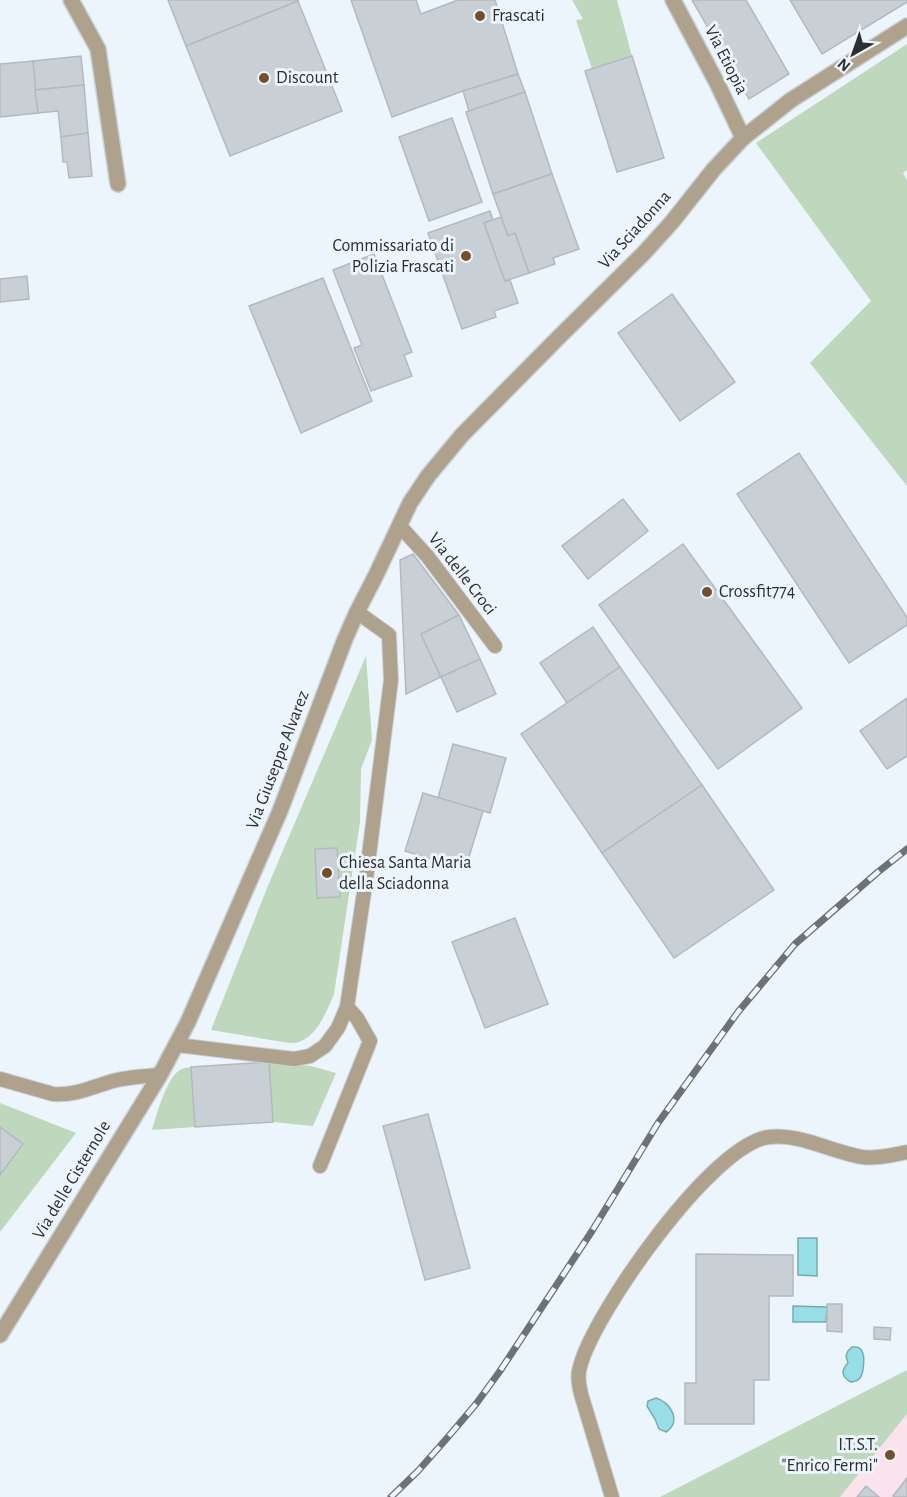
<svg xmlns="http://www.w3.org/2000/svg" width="907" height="1497" viewBox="0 0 907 1497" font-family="'Alegreya Sans',sans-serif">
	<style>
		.education { fill: #fbe3ed }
		.green { fill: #bfd7bc }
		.water { fill: #97dee7; stroke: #77aab0; stroke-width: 1.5 }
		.building { fill: #c8d0d6; stroke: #b2bac0; stroke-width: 1.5 }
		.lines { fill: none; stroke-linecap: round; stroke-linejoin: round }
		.service-casing { stroke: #cad1d7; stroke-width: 16 }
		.minor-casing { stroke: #cad1d7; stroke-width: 18 }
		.service { stroke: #aea28d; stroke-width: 14 }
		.minor { stroke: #aea28d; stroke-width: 15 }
		.rail-casing { stroke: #6d7276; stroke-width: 7 }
		.rail { stroke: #edf5fc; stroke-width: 4.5; stroke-dasharray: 14; stroke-linecap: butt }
		.poi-dot { fill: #754f2b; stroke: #edf5fc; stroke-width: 2 }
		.labels { text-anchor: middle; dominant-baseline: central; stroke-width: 6; stroke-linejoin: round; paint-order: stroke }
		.poi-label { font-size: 18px; fill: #2c2f31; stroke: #edf5fc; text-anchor: start }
		.street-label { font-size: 18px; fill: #2c2f31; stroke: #edf5fc }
	</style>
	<rect width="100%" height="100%" fill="#edf5fc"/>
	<!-- education -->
	<polygon class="education" points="907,1414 907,1497 840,1497"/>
	<!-- green -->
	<g class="green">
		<polygon points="572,0 617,0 632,56 592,69 576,20 583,19"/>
		<polygon points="907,44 907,170 903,173 907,180 907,486 810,363 871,301 756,143"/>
		<path d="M 366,656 L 372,740 L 361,769 L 360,822 L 334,994 C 327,1011 317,1036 299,1042 C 298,1043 289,1043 289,1043 L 211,1030 L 267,888 Z"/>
		<polygon points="269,1062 311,1066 336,1073 313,1126 273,1122"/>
		<path d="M 191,1067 L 195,1127 L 152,1130 C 157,1114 166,1078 181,1069 C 184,1068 187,1068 191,1067 Z"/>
		<polygon points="0,1103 76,1133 0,1232"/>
		<polygon points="907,1370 907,1414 840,1497 660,1497"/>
	</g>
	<!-- water -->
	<g class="water">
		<polygon points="798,1238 817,1238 817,1276 798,1275"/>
		<polygon points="793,1306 827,1307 826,1322 793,1322"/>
		<path d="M 852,1347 C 857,1347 859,1346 862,1351 C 865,1357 864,1372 860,1378 C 857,1382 855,1381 851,1382 C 841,1377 841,1370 848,1363 L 846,1356 L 848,1351 Z"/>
		<path d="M 656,1398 C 671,1402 682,1422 666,1432 L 659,1429 L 655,1419 L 647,1406 L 648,1401 Z"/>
	</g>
	<!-- building -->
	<g class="building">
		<polygon points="168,0 298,0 298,1 186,46"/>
		<polygon points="351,0 416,0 421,14 458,0 495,0 518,74 463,91 392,117"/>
		<polygon points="692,0 746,0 789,74 749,99"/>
		<polygon points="790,0 907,0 907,2 822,54"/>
		<polygon points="298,1 342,111 230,156 186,46"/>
		<polygon points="81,56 84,85 35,90 33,61"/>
		<polygon points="632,56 664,158 617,172 585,71"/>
		<polygon points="33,61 38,113 0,117 0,64"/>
		<polygon points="518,74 525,92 469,111 463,91"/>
		<polygon points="84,85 88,133 61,137 58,111 38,113 35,90"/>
		<polygon points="525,92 552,174 493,194 466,112"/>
		<polygon points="452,118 482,202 429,221 399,137"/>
		<polygon points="88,133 92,176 69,178 67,162 63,162 61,137"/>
		<polygon points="552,174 579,249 553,258 555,264 529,273 515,233 508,236 493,194"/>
		<polygon points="490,211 493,220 484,223 505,281 510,280 518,303 494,311 496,317 462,329 428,233"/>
		<polygon points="501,217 508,236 515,233 529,273 505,281 484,223"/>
		<polygon points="374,254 412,352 404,355 412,376 371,391 354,348 362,345 333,270"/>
		<polygon points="27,276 29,299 0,302 0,279"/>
		<polygon points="323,278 372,401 301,433 249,306"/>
		<polygon points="672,294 735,382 680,421 618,333"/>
		<polygon points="799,453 907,617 907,625 849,663 737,494"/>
		<polygon points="623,499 648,531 588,579 562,546"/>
		<polygon points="683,544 802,708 718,769 599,605"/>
		<polygon points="413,554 459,615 421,634 441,677 406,694 400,560"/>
		<polygon points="459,615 480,659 441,677 421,634"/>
		<polygon points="593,627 620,667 567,703 540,663"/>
		<polygon points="480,659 496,694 457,712 441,677"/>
		<polygon points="620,667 702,785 602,853 521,734"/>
		<polygon points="907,698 907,756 887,769 860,731"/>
		<polygon points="453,744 506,758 490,813 438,798"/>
		<polygon points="702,785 774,890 674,958 602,853"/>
		<polygon points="423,793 483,811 465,870 405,851"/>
		<polygon points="337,848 340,897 317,898 315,849"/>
		<polygon points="515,918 548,1004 485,1028 452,942"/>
		<polygon points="269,1062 273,1122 195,1127 191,1067"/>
		<polygon points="428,1114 470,1268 425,1280 383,1126"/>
		<polygon points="0,1127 23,1144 0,1175"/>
		<polygon points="696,1254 793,1255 793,1296 769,1296 769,1380 754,1380 754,1424 685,1424 685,1383 696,1383"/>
		<polygon points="827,1304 842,1304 842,1332 827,1331"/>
		<polygon points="874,1327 891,1328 890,1340 874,1339"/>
		<polygon points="907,1478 907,1497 895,1497 893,1496"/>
		<polygon points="866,1486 879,1497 857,1497"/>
	</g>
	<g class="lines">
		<defs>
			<g id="service">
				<polyline points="399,525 428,557 495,646"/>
				<polyline points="177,1045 294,1059 310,1056 325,1046 338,1028 347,1007 366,879 391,680 389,635 357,612"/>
				<path d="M 0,1079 L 53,1094 C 75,1096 92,1087 113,1081 C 128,1077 144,1076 160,1075"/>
				<polyline points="320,1166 370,1041 357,1018 347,1007"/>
				<path d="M 612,1497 L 581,1394 C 579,1385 577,1376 580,1367 C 593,1314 713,1143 769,1137 C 799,1133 832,1152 862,1157 C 877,1159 892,1155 907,1152"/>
			</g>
			<g id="minor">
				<polyline points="71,0 98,49 118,184"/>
				<polyline points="673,0 717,83 743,138"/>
				<polyline points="0,1335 160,1075 188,1022 280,811 345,639 357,612 376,575 410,503 428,476 462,435 559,337 643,254 672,222 714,169 743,138 791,100 907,26"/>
			</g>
		</defs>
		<!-- service casing -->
		<use href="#service" class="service-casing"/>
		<!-- minor casing -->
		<use href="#minor" class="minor-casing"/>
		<!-- service -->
		<use href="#service" class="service"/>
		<!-- minor -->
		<use href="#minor" class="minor"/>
		<defs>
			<polyline id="rail" points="391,1497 418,1471 448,1437 476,1404 500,1371 592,1231 658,1123 738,1012 795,944 878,872 907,849"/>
		</defs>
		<!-- rail casing -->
		<use href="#rail" class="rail-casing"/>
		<!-- rail -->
		<use href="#rail" class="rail"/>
	</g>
	<!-- markers -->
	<g class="poi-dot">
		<circle cx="480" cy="16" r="6"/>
		<circle cx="264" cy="78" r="6"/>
		<circle cx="466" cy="256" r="6"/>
		<circle cx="707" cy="592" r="6"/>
		<circle cx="327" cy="873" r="6"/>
		<circle cx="890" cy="1455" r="6"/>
	</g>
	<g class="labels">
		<!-- poi labels -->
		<g class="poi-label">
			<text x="492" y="16">Frascati</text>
			<text x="276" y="78">Discount</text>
			<text x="454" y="246" text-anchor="end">Commissariato di<tspan x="454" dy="21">Polizia Frascati</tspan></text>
			<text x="719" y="592">Crossfit774</text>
			<text x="339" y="863">Chiesa Santa Maria<tspan x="339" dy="21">della Sciadonna</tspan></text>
			<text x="878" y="1445" text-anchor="end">I.T.S.T.<tspan x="878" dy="21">"Enrico Fermi"</tspan></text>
		</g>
		<!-- street labels -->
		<g class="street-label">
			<text transform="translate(726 60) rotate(63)">Via Etiopia</text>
			<text transform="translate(635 230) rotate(-48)">Via Sciadonna</text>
			<text transform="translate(462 574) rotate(52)">Via delle Croci</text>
			<text transform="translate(278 760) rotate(-69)">Via Giuseppe Alvarez</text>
			<text transform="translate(72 1180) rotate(-59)">Via delle Cisternole</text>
		</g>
	</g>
	<!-- north arrow -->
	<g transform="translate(853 54) rotate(220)" stroke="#edf5fc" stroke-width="4.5" paint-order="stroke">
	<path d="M0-4.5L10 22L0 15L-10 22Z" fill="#2c2f31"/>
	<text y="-9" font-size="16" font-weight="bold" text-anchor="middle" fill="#2c2f31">N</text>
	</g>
</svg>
